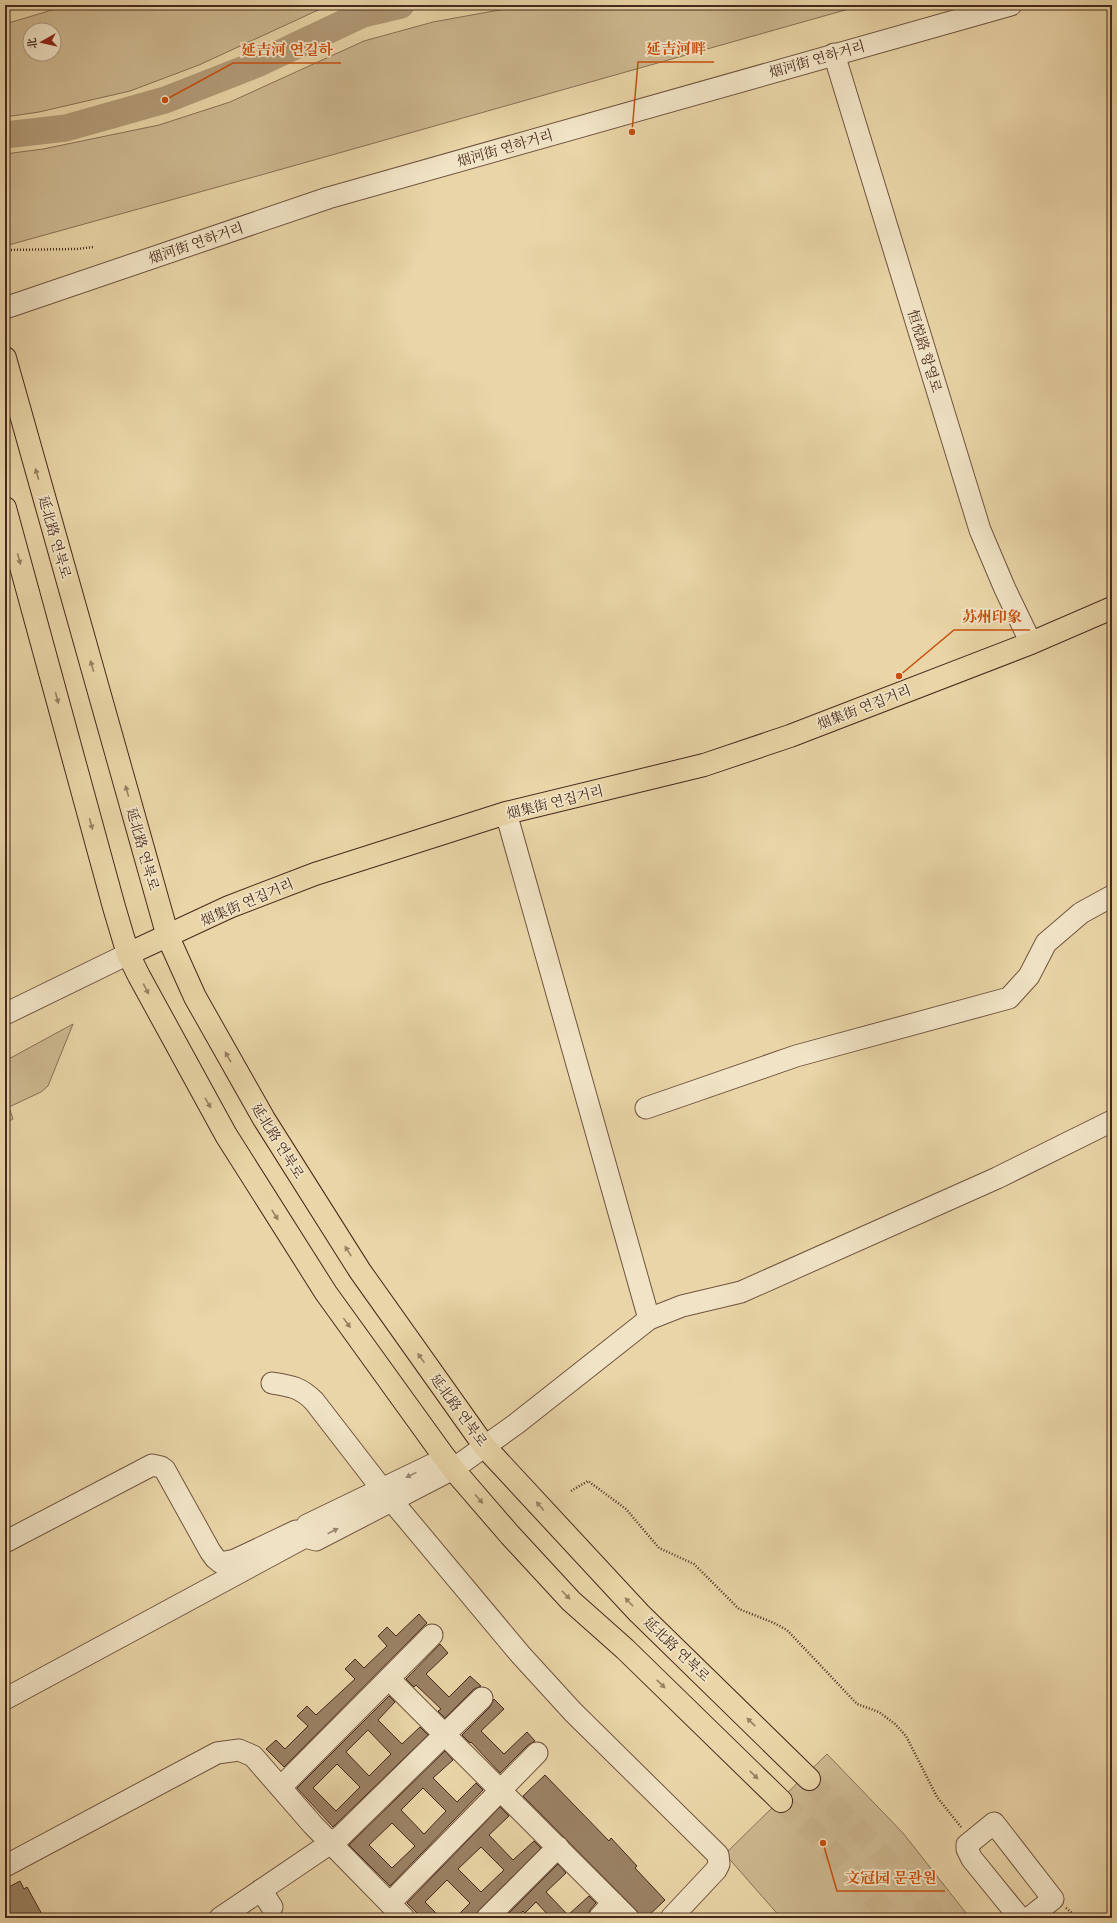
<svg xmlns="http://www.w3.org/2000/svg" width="1117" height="1923" viewBox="0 0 1117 1923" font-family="'Gentium Book Plus','Noto Serif SC','Noto Serif KR',serif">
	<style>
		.green { fill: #cdb890; stroke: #8a7056; fill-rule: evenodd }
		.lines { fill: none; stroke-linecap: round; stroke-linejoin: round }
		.river { stroke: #b29b78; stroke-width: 27 }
		.building { fill: #9b8265; stroke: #47291d; fill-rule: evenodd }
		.major-tunnel { stroke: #c9b38b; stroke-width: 22; stroke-dasharray: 22 11; stroke-linecap: butt }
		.minor-casing { stroke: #705440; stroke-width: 23 }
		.major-casing { stroke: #47291d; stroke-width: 24 }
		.path { stroke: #47291d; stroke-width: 2.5; stroke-dasharray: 1 2; stroke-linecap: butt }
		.minor { stroke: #f1e4c6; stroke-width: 21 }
		.major { stroke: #e9d5a7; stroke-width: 22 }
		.oneway { fill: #987f62 }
		.oneway2 { fill: #9c8672 }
		.labels { text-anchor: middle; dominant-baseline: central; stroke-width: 3.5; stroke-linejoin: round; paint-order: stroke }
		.street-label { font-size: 14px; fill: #47291d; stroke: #f1e4c6 }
		.leader { fill: none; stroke: #c84f0f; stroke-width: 1.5 }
		.callout-dot { fill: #c84f0f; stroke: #f1e4c6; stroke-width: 1.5 }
		.callout-label { font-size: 15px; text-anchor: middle; font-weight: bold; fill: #c84f0f; stroke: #f1e4c6; stroke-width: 3.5; stroke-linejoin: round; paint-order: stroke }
	</style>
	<rect width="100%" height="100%" fill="#e9d5a7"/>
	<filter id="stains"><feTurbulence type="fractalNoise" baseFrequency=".005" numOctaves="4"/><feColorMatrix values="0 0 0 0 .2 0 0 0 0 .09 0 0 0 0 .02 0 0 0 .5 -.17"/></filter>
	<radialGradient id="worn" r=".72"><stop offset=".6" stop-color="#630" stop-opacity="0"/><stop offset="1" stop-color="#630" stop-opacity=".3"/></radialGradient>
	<!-- green -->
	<g class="green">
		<path d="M 69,5 L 329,5 L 199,65 L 130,91 L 39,112 L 5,117 L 5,24 ZM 30,30 L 54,30 L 54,54 L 30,54 Z"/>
		<polygon points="527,5 863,5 261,175 5,246 5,154 43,149 159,125 230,102 364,41 433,22"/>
		<polygon points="73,1024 48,1086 41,1092 9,1107 13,1119 5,1123 5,1061"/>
		<polygon points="827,1754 903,1833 970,1918 781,1918 725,1854"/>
	</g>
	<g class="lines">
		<!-- river -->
		<polyline class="river" points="5,135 66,128 165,100 257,64 363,14 401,5"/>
	</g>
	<!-- building -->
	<g class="building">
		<polygon points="419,1614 427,1623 284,1767 266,1749 276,1740 285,1749 308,1726 297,1716 307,1706 316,1715 355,1679 345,1669 355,1659 364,1668 387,1646 378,1636 387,1627 396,1636"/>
		<polygon points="440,1644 448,1653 426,1674 449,1697 470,1676 481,1686 474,1689 445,1718 438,1711 441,1709 416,1685 414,1687 406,1679"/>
		<path d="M 389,1696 L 395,1702 L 378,1720 L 402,1744 L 420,1727 L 428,1735 L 333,1827 L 297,1788 ZM 368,1730 L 391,1754 L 369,1776 L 346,1752 ZM 337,1764 L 360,1787 L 336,1811 L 313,1788 Z"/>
		<polygon points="494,1699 504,1709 481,1731 504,1754 527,1732 535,1741 528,1745 500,1773 471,1742 470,1743 462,1735 490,1707"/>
		<path d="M 445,1751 L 453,1760 L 433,1778 L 457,1802 L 476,1783 L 483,1790 L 390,1886 L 349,1845 ZM 423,1788 L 446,1811 L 424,1834 L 401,1810 ZM 392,1823 L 415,1846 L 392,1868 L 369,1845 Z"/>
		<polygon points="545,1775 609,1841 611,1838 637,1866 635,1868 665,1900 646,1918 640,1918 636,1910 523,1796"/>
		<path d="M 500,1807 L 509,1816 L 489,1835 L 513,1860 L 534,1841 L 541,1848 L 479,1910 L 475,1918 L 455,1918 L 470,1903 L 447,1880 L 425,1902 L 441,1918 L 422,1918 L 407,1903 ZM 481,1847 L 504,1870 L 481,1892 L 458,1869 Z"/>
		<polygon points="558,1864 566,1873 546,1892 568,1915 589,1896 596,1903 590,1910 587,1918 551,1918 536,1902 525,1913 523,1911 516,1918 504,1918"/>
		<polygon points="20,1881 24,1889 27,1887 44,1918 8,1918 5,1912 5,1889"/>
	</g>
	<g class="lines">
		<!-- major-tunnel -->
		<g class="major-tunnel">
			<polyline points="809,1779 882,1855 937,1918"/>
			<polyline points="781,1801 831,1850 891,1918"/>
		</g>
		<defs>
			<g id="minor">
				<polyline points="834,54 980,530 1005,589 1031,643"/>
				<polyline points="5,308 328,198 1011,5"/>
				<polyline points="506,813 649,1319"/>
				<polyline points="5,1014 128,954"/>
				<polyline points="646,1108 796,1056 1009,998 1029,976 1046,943 1081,913 1112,896"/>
				<path d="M 272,1383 C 291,1386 300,1387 314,1401 L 382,1489 L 520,1654 L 573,1712 L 718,1855 L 719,1864 L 716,1870 L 671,1918"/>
				<polyline points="446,1458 307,1525 305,1537 316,1540 453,1469 516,1424 649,1319 682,1306 741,1292 997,1178 1112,1121"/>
				<polyline points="5,1542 152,1465 161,1467 165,1470 210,1551 215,1558 221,1563 235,1560 296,1531 305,1537 5,1699"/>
				<polyline points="389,1679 628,1918"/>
				<polyline points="281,1787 432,1635"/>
				<polyline points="5,1866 217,1753 239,1750 253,1756 313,1825 404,1918"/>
				<polyline points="261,1890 272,1907"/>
				<polyline points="390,1903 537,1753"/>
				<polyline points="220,1918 341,1836 482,1698"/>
				<polyline points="487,1918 558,1847"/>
				<polyline points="599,1918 613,1903"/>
				<polyline points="1020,1918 972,1859 967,1849 967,1845 994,1823 1053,1899 1029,1918"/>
			</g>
			<g id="major">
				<polyline points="5,358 168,937 195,997 264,1119 360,1271 485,1447 639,1613 809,1779"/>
				<polyline points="5,508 114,907 128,954 139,976 226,1135 326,1293 453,1469 510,1535 571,1601 625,1649 781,1801"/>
				<polyline points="128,954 229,907 315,874 506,813 704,765 790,736 1031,643 1112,608"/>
			</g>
		</defs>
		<!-- minor casing -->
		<use href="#minor" class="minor-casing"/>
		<!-- major casing -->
		<use href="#major" class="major-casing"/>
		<!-- path -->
		<g class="path">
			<polyline points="5,250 77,249 93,247"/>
			<polyline points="571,1491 588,1481 626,1509 659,1548 694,1564 739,1609 774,1623 787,1630 857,1704 879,1712 895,1724 906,1736 937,1797 961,1827"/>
			<polyline points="1066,1908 1078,1918"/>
		</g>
		<!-- minor -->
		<use href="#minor" class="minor"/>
		<!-- major -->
		<use href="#major" class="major"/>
	</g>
	<!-- one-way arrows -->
	<defs><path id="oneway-solid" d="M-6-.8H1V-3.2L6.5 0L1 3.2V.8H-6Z"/></defs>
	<g class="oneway">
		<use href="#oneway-solid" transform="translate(37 474) rotate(-106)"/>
		<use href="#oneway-solid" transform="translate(19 559) rotate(75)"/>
		<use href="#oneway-solid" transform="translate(92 666) rotate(-106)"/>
		<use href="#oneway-solid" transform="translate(57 698) rotate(75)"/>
		<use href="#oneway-solid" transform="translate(127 791) rotate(-106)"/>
		<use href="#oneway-solid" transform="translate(91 824) rotate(75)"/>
		<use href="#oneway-solid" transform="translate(146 989) rotate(63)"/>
		<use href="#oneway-solid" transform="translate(228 1057) rotate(-120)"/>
		<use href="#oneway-solid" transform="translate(208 1103) rotate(60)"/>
		<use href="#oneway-solid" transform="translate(275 1215) rotate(58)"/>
		<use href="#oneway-solid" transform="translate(348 1251) rotate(-122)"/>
		<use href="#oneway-solid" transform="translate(347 1323) rotate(54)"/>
		<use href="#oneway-solid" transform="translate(421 1358) rotate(-125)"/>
		<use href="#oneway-solid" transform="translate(479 1499) rotate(49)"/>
		<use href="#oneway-solid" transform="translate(540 1506) rotate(-131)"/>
		<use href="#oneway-solid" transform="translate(566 1595) rotate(46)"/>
		<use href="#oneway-solid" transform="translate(629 1602) rotate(-134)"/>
		<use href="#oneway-solid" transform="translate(661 1684) rotate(44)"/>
		<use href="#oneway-solid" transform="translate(751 1722) rotate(-136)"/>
		<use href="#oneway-solid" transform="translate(754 1775) rotate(44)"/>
	</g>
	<g class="oneway2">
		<use href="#oneway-solid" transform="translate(411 1475) rotate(154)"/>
		<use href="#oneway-solid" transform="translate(333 1531) rotate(-27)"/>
	</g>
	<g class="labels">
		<!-- street labels -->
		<g class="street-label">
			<text transform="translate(817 59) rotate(-16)">烟河街 연하거리</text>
			<text transform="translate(505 148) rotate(-16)">烟河街 연하거리</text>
			<text transform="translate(196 243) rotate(-19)">烟河街 연하거리</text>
			<text transform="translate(925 351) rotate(73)">恒悦路 항열로</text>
			<text transform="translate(55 537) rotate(74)">延北路 연북로</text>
			<text transform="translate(864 707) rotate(-21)">烟集街 연집거리</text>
			<text transform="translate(555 802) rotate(-14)">烟集街 연집거리</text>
			<text transform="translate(143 849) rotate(74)">延北路 연북로</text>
			<text transform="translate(247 902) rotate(-23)">烟集街 연집거리</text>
			<text transform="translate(278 1141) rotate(58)">延北路 연북로</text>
			<text transform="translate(459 1410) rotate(54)">延北路 연북로</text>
			<text transform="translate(677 1649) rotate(44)">延北路 연북로</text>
		</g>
	</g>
	<!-- callouts -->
	<path class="leader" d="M632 132L638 62H714M165 100L233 63H341M899 676L954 630H1030M823 1843L837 1891H945"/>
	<g class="callout-dot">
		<circle cx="632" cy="132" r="4"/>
		<circle cx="165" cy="100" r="4"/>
		<circle cx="899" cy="676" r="4"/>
		<circle cx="823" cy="1843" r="4"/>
	</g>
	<g class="callout-label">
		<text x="676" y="54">延吉河畔</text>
		<text x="287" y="55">延吉河 연길하</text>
		<text x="992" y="622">苏州印象</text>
		<text x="891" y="1883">文冠园 문관원</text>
	</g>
	<!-- margin -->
	<rect width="1117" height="1923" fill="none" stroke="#e9d5a7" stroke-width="20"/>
	<rect x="6" y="6" width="1105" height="1911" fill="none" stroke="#47291d" stroke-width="2"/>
	<rect x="10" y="10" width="1097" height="1903" fill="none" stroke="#47291d"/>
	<!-- north arrow -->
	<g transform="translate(42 42) rotate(262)"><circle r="19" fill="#f1e4c6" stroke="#ad9982"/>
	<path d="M0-3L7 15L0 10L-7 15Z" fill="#8f2418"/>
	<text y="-6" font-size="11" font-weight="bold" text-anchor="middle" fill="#47291d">北</text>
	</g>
	<rect width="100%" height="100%" filter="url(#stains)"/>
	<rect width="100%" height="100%" fill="url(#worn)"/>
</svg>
